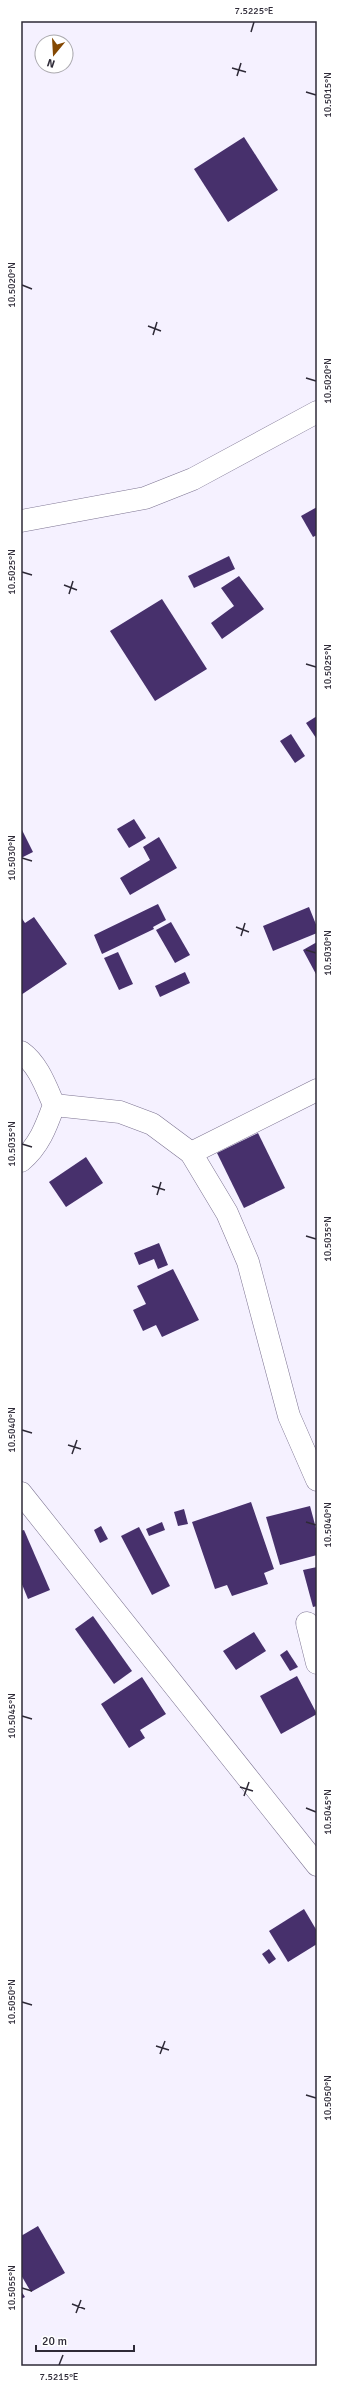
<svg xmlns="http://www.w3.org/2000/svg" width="338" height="2387" viewBox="0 0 338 2387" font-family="Signika,sans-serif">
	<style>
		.building { fill: #47306c }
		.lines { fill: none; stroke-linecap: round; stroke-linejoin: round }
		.street-casing { stroke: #7d7492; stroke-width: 23 }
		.street { stroke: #fff; stroke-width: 22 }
		.ticks { fill: none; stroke: #2e2a37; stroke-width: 1.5 }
		.neatline { fill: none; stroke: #2e2a37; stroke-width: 1.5 }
		.ticks-label { font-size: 10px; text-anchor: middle; fill: #2e2a37 }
	</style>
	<rect width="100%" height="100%" fill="#f5f1ff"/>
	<!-- building -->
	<g class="building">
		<polygon points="244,137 278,190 228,222 194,169"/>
		<polygon points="317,507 317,535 313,537 301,516"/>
		<polygon points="229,556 235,569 194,588 188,576"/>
		<polygon points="239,576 264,609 222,639 211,623 234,606 221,588"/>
		<polygon points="162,599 207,669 155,701 110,631"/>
		<polygon points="317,716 317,737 316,738 306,723"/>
		<polygon points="291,734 305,756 295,763 280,741"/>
		<polygon points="134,819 146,838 129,848 117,829"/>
		<polygon points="21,828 33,852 21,858"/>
		<polygon points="159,837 177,868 130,895 120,878 150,860 143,847"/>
		<polygon points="158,904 166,920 153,927 154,929 102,954 94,935"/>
		<polygon points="309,907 317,927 317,933 273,951 263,926"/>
		<polygon points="21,917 25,923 34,917 67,964 21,995"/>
		<polygon points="171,922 190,955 175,963 156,930"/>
		<polygon points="317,942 317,976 303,950"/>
		<polygon points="118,952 133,984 119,990 104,958"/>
		<polygon points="185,972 190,983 160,997 155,986"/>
		<polygon points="258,1133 285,1188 244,1208 217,1153"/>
		<polygon points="86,1157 103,1183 66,1207 49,1182"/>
		<polygon points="159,1243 168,1265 158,1269 154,1259 139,1265 134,1253"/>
		<polygon points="173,1269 199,1320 162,1337 156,1325 143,1331 133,1310 146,1304 137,1286"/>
		<polygon points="251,1502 274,1569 264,1573 268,1584 232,1596 227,1585 215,1589 192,1522"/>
		<polygon points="310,1506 317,1532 317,1555 280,1565 266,1517"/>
		<polygon points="184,1509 188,1524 178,1526 174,1512"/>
		<polygon points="162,1522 165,1530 149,1536 146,1529"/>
		<polygon points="101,1526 108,1539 100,1543 94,1530"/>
		<polygon points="139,1527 170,1586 152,1595 121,1536"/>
		<polygon points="24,1530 50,1590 28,1599 21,1582 21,1531"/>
		<polygon points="317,1567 317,1606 313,1607 303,1570"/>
		<polygon points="93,1616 132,1671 114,1684 75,1629"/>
		<polygon points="254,1632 266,1651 236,1670 223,1651"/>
		<polygon points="287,1650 298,1667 290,1671 280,1655"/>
		<polygon points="297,1676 317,1714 281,1734 260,1696"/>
		<polygon points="142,1677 166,1714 140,1730 145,1738 129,1748 101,1704"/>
		<polygon points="304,1909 317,1931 317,1944 288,1962 269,1931"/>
		<polygon points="269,1949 276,1959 269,1964 262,1954"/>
		<polygon points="38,2226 65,2273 31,2292 21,2275 21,2236"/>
		<polygon points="21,2291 25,2297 21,2299"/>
	</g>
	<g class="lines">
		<defs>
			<g id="street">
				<polyline points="21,521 145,498 193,479 317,412"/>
				<path d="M 21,1052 C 38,1064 46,1087 54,1105 C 46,1127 39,1146 21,1161"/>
				<polyline points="54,1105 120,1112 152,1124 191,1153 227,1213 248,1262 289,1416 317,1480"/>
				<polyline points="191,1153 317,1090"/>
				<polyline points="21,1493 317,1865"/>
				<polyline points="307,1623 317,1663"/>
			</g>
		</defs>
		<!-- street casing -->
		<use href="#street" class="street-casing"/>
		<!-- street -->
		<use href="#street" class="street"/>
	</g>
	<!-- ticks -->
	<path class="ticks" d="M 251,32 L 254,22M 232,68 L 246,72M 237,76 L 241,63M 306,92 L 316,95M 22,285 L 32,289M 148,326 L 161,331M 153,335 L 157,322M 306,378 L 316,381M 22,572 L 32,575M 64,585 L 77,590M 69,594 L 73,581M 306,664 L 316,667M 22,858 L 32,861M 236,927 L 249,932M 241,936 L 245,923M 306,950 L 316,953M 22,1144 L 32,1147M 152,1186 L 165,1190M 157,1195 L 161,1182M 306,1236 L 316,1239M 22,1430 L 32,1433M 68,1445 L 81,1449M 72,1454 L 77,1440M 306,1522 L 316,1525M 22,1716 L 32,1719M 240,1787 L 253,1791M 244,1796 L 249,1782M 306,1808 L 316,1812M 22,2002 L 32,2005M 156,2046 L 169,2050M 160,2054 L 165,2041M 306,2095 L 316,2098M 22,2288 L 32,2291M 72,2304 L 85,2309M 76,2313 L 81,2300M 59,2365 L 63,2355"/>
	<!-- border -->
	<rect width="338" height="2387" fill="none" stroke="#ffffff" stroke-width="44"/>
	<!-- north arrow -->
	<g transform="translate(54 54) rotate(198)"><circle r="19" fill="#ffffff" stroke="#abaaaf"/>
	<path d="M0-3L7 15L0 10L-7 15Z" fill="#844802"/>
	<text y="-6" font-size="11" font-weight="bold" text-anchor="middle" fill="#2e2a37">N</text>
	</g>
	<!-- scale -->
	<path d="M36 2345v6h98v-6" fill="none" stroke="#2e2a37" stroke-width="2"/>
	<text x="42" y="2345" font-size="12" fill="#2e2a37" stroke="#ffffff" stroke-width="3" paint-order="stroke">20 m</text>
	<rect x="22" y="22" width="294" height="2343" class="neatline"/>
	<g class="ticks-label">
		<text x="254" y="14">7.5225°E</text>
		<text transform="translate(327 95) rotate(-90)" y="4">10.5015°N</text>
		<text transform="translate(11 285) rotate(-90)" y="4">10.5020°N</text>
		<text transform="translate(327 381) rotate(-90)" y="4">10.5020°N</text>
		<text transform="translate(11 572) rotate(-90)" y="4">10.5025°N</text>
		<text transform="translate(327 667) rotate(-90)" y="4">10.5025°N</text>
		<text transform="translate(11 858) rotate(-90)" y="4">10.5030°N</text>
		<text transform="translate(327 953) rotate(-90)" y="4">10.5030°N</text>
		<text transform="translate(11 1144) rotate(-90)" y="4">10.5035°N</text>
		<text transform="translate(327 1239) rotate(-90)" y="4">10.5035°N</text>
		<text transform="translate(11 1430) rotate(-90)" y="4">10.5040°N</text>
		<text transform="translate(327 1525) rotate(-90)" y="4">10.5040°N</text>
		<text transform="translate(11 1716) rotate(-90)" y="4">10.5045°N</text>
		<text transform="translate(327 1812) rotate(-90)" y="4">10.5045°N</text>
		<text transform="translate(11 2002) rotate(-90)" y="4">10.5050°N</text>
		<text transform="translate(327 2098) rotate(-90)" y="4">10.5050°N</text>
		<text transform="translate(11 2288) rotate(-90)" y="4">10.5055°N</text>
		<text x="59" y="2380">7.5215°E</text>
	</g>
</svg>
